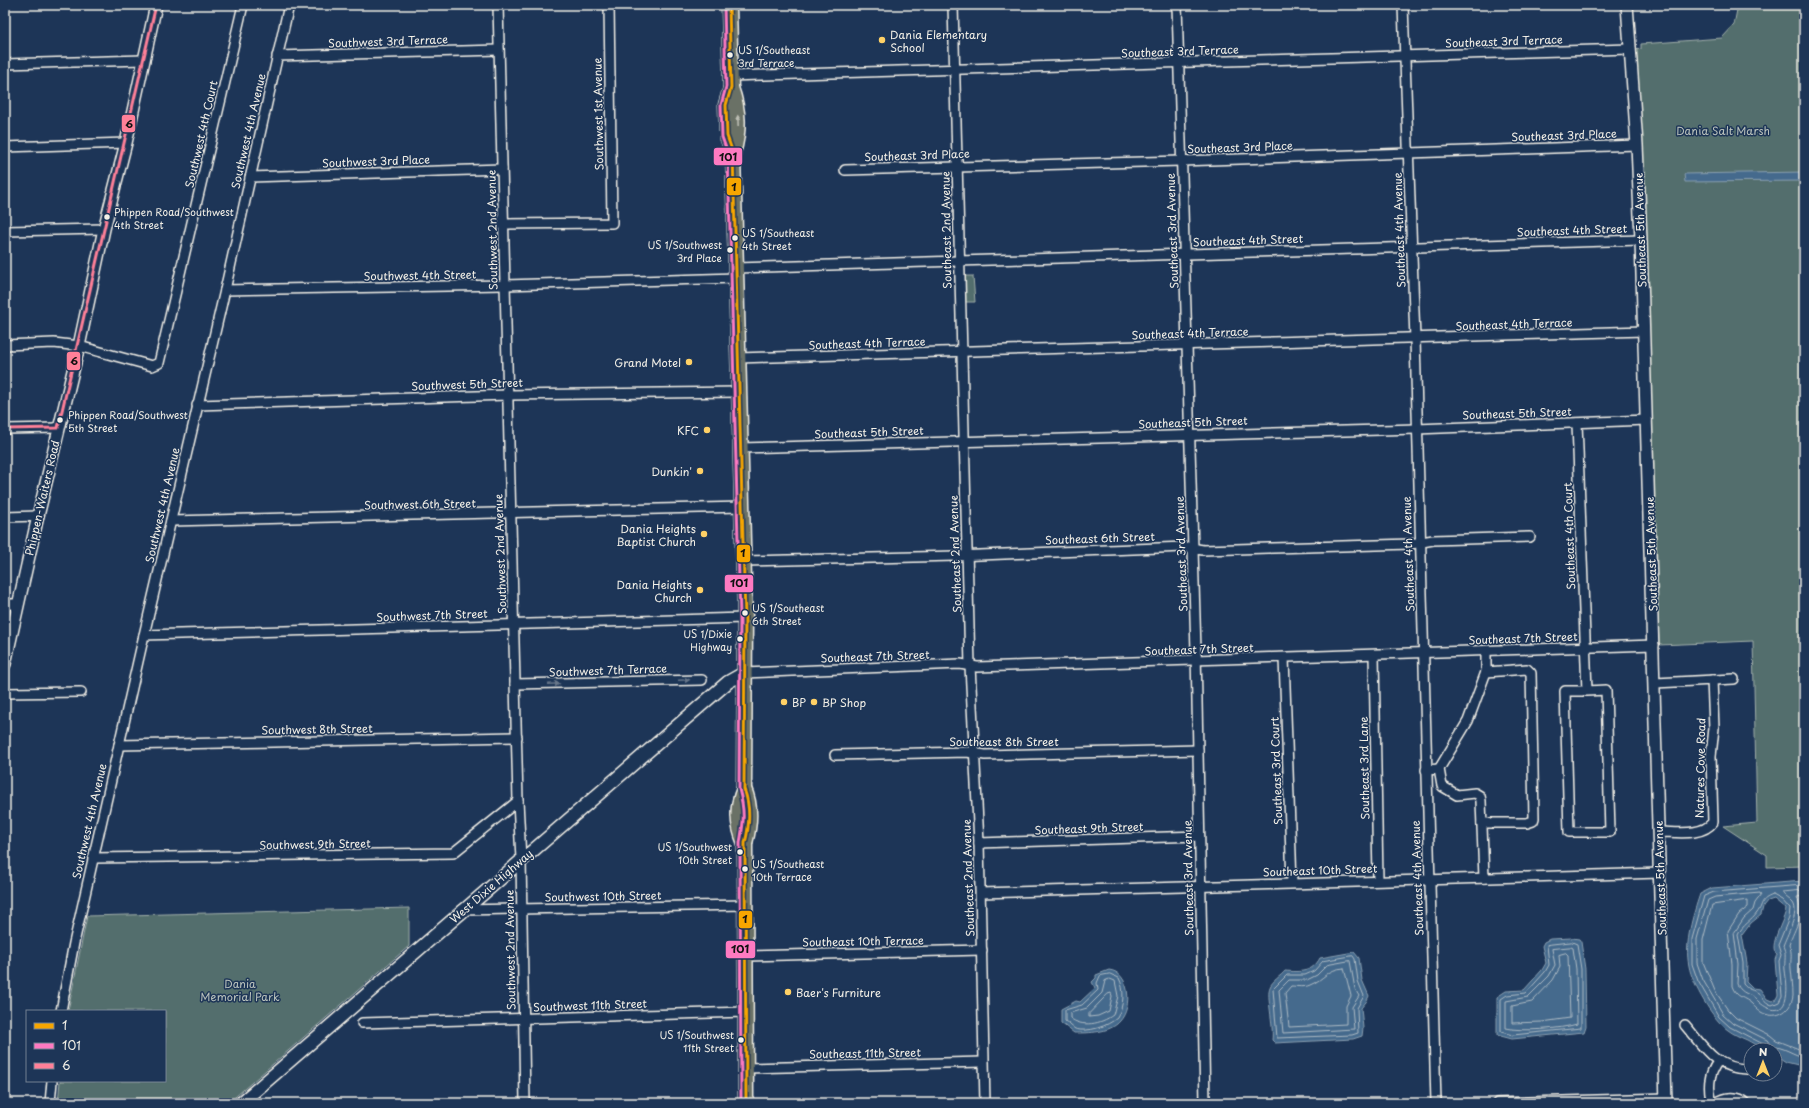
<svg xmlns="http://www.w3.org/2000/svg" width="1809" height="1108" viewBox="0 0 1809 1108" font-family="'Playpen Sans',sans-serif">
	<style>
		.green { fill: #526e6d; stroke: #a3b0aa }
		.water { fill: #456a8d; stroke: #8ba0b1; fill-rule: evenodd }
		.lines { fill: none; stroke-linecap: round; stroke-linejoin: round }
		.shore { stroke: #aebbc4; stroke-width: 1 }
		.minor-casing { stroke: #f4f1e8; stroke-width: 12 }
		.tertiary-casing { stroke: #f4f1e8; stroke-width: 14 }
		.secondary-casing { stroke: #f4f1e8; stroke-width: 15 }
		.primary-casing { stroke: #f4f1e8; stroke-width: 17 }
		.minor { stroke: #1d3557; stroke-width: 9 }
		.tertiary { stroke: #1d3557; stroke-width: 11 }
		.secondary { stroke: #1d3557; stroke-width: 12 }
		.primary { stroke: #6a7166; stroke-width: 14 }
		.bus-1-casing { stroke: #1d3557; stroke-width: 6 }
		.bus-2-casing { stroke: #1d3557; stroke-width: 6 }
		.bus-3-casing { stroke: #1d3557; stroke-width: 6 }
		.bus-1 { stroke: #f7a600; stroke-width: 3 }
		.bus-2 { stroke: #fe7ac1; stroke-width: 3 }
		.bus-3 { stroke: #ff8098; stroke-width: 3 }
		.oneway { fill: #bdbeb4 }
		.oneway2 { fill: #68778a }
		.poi-dot { fill: #ffd166; stroke: #1d3557; stroke-width: 1.5 }
		.bus-dot { fill: #f4f1e8; stroke: #1d3557; stroke-width: 1.5 }
		.labels { text-anchor: middle; dominant-baseline: central; stroke-width: 3; stroke-linejoin: round; paint-order: stroke }
		.bus-label { font-size: 10px; fill: #f4f1e8; stroke: #1d3557; text-anchor: start }
		.poi-label { font-size: 11px; fill: #f4f1e8; stroke: #1d3557; text-anchor: end }
		.street-label { font-size: 11px; fill: #f4f1e8; stroke: #1d3557 }
		.park-label { font-size: 11px; fill: #bbc3bd; stroke: #1d3557 }
		.line-badge { stroke: #1d3557; stroke-width: 1.5 }
		.pale-badge-label { font-size: 11px; text-anchor: middle; font-weight: bold; fill: #111 }
	</style>
	<rect width="100%" height="100%" fill="#1d3557"/>
	<filter id="ink" filterUnits="userSpaceOnUse"><feTurbulence type="fractalNoise" baseFrequency=".025" numOctaves="2"/><feDisplacementMap in="SourceGraphic" scale="8" xChannelSelector="R" yChannelSelector="G"/><feConvolveMatrix kernelMatrix="1 2 1 2 8 2 1 2 1" color-interpolation-filters="sRGB"/></filter>
	<g filter="url(#ink)">
		<!-- green -->
		<g class="green">
			<polygon points="1738,5 1804,5 1804,866 1767,867 1767,855 1723,826 1757,823 1753,641 1659,645 1642,145 1635,50 1641,49 1641,44 1722,38 1734,25"/>
			<polygon points="962,276 973,276 975,302 963,302"/>
			<polygon points="409,908 409,946 228,1103 58,1103 60,1081 165,1081 165,1011 68,1011 87,916"/>
		</g>
		<!-- water -->
		<g class="water">
			<polygon points="1804,172 1804,181 1685,182 1684,174"/>
			<path d="M 1804,881 L 1804,1065 L 1802,1066 L 1786,1062 L 1775,1055 L 1775,1050 C 1764,1050 1756,1045 1747,1040 C 1740,1037 1733,1034 1728,1030 C 1713,1020 1692,984 1689,966 C 1684,943 1693,915 1700,894 L 1712,888 ZM 1774,899 L 1786,909 C 1785,920 1767,947 1777,954 L 1775,960 L 1778,995 L 1776,999 L 1772,1001 L 1767,999 L 1760,989 L 1752,988 L 1746,982 L 1747,963 L 1742,935 L 1751,923 L 1761,915 L 1763,907 L 1768,901 Z"/>
			<polygon points="1572,938 1579,939 1581,942 1585,969 1586,1026 1584,1032 1512,1039 1497,1035 1497,997 1506,991 1524,990 1542,970 1546,963 1542,946 1544,942 1550,939"/>
			<path d="M 1354,952 L 1359,958 L 1362,980 L 1369,996 L 1366,1002 L 1361,1008 L 1363,1028 L 1362,1036 L 1353,1039 L 1275,1043 L 1272,1040 C 1274,1025 1266,995 1270,987 C 1272,981 1281,976 1285,971 C 1300,972 1312,973 1320,958 Z"/>
			<path d="M 1109,970 C 1130,972 1133,1007 1120,1021 C 1110,1033 1089,1033 1074,1033 L 1061,1023 L 1061,1009 L 1076,1001 L 1080,1002 L 1095,988 L 1092,982 L 1096,978 L 1096,975 Z"/>
		</g>
		<g class="lines">
			<!-- shore -->
			<g class="shore">
				<path d="M 1804,890 L 1782,892 C 1784,897 1790,899 1793,903 C 1800,913 1786,936 1783,946 C 1787,954 1784,961 1785,970 C 1786,978 1788,990 1786,998 C 1782,1018 1764,1008 1756,999 C 1750,993 1742,995 1737,984 L 1738,964 L 1734,933 L 1744,918 L 1753,910 L 1755,903 L 1761,895 L 1760,893 L 1715,897 L 1708,900 L 1697,939 L 1697,963 L 1703,980 L 1723,1014 L 1733,1023 L 1767,1040 L 1772,1047 C 1783,1046 1793,1055 1804,1057"/>
				<path d="M 1773,895 L 1782,900 L 1790,909 L 1789,918 L 1778,945 L 1781,955 L 1779,961 L 1782,996 L 1779,1002 L 1772,1005 C 1763,1002 1763,996 1757,992 C 1750,989 1748,990 1743,984 L 1743,963 L 1738,935 C 1742,925 1752,921 1757,913 C 1764,904 1759,900 1773,895 Z"/>
				<path d="M 1804,896 L 1797,897 C 1805,918 1795,926 1789,945 C 1793,953 1790,960 1791,969 C 1792,978 1793,988 1793,996 C 1791,1013 1774,1020 1761,1012 C 1757,1010 1755,1007 1752,1004 C 1745,997 1736,998 1732,986 L 1732,964 L 1728,931 L 1739,914 L 1748,907 L 1748,900 L 1712,905 L 1703,940 L 1703,962 L 1715,991 L 1728,1010 L 1736,1018 L 1770,1035 L 1776,1040 L 1804,1051"/>
				<polygon points="1572,942 1577,944 1581,969 1581,1028 1513,1035 1501,1032 1501,999 1507,995 1526,993 1545,972 1549,965 1547,945"/>
				<path d="M 1571,947 L 1573,948 L 1576,969 L 1577,1024 C 1561,1029 1522,1032 1506,1028 L 1506,1001 L 1528,997 L 1549,976 L 1555,965 L 1552,949 Z"/>
				<polygon points="1566,953 1568,955 1570,1018 1542,1022 1512,1023 1512,1006 1532,1002 1553,980 1560,967 1559,955"/>
				<polygon points="1353,956 1355,959 1358,981 1364,996 1357,1008 1358,1033 1352,1035 1277,1038 1273,989 1287,975 1305,975 1314,971 1323,961"/>
				<polygon points="1350,961 1355,989 1359,996 1352,1007 1354,1029 1283,1033 1279,990 1289,980 1307,980 1317,975 1327,965"/>
				<path d="M 1344,968 L 1351,996 L 1346,1006 L 1346,1024 L 1289,1027 L 1285,993 L 1291,986 C 1297,986 1304,988 1310,985 C 1325,979 1327,969 1344,968 Z"/>
				<path d="M 1110,974 L 1119,978 C 1125,990 1124,1006 1117,1018 C 1108,1026 1088,1033 1075,1029 C 1072,1027 1068,1023 1065,1021 L 1065,1010 L 1082,1005 L 1098,990 L 1097,983 L 1100,976 Z"/>
				<path d="M 1110,979 L 1115,981 L 1118,996 L 1113,1015 C 1101,1024 1082,1028 1070,1018 L 1070,1013 L 1087,1008 L 1102,993 L 1105,981 Z"/>
				<polygon points="1108,994 1111,993 1112,996 1109,1011 1098,1016 1089,1017 1089,1014"/>
				<polyline points="1767,1050 1765,1045 1730,1027 1719,1017 1698,981 1692,964 1692,939 1704,896 1714,892 1804,885"/>
			</g>
			<defs>
				<g id="minor">
					<polyline points="498,5 518,801 521,859 525,1103"/>
					<polyline points="953,5 970,666 979,843 985,1103"/>
					<polyline points="1177,5 1196,651 1205,1103"/>
					<polyline points="1403,5 1415,339 1436,1103"/>
					<polyline points="277,56 499,50"/>
					<polyline points="5,64 143,60"/>
					<polyline points="731,76 1630,49"/>
					<polyline points="5,147 126,143"/>
					<polyline points="845,170 1181,161 1637,145"/>
					<polyline points="250,177 502,169"/>
					<polyline points="503,224 612,223 609,5"/>
					<polyline points="5,231 104,229"/>
					<polyline points="736,268 1641,240"/>
					<polyline points="225,290 505,285 736,278"/>
					<polyline points="5,345 54,343 79,346 152,366 159,363 243,5"/>
					<polyline points="738,358 1644,331"/>
					<polyline points="197,405 508,395 739,392"/>
					<polyline points="1577,423 1587,691 1606,690 1610,832 1569,832 1565,691 1587,691"/>
					<polyline points="5,429 58,428"/>
					<polyline points="740,448 1416,429 1647,420"/>
					<polyline points="5,517 38,516"/>
					<polyline points="171,521 742,507"/>
					<polyline points="743,561 956,556 1185,547 1203,550 1411,544 1433,540 1530,537"/>
					<polyline points="5,604 18,604"/>
					<polyline points="144,635 745,618"/>
					<polyline points="1374,655 1378,880"/>
					<polyline points="1284,658 1292,883"/>
					<polyline points="744,673 960,664 977,667 1654,645"/>
					<polyline points="1655,683 1734,679"/>
					<polyline points="515,684 702,680"/>
					<polyline points="5,693 81,692"/>
					<polyline points="119,745 517,737"/>
					<polyline points="835,755 967,752 985,755 1198,750"/>
					<polyline points="1439,769 1468,721 1486,672 1486,651"/>
					<polyline points="1426,770 1439,769 1442,786 1457,795 1475,793 1480,796 1481,801 1484,878"/>
					<polyline points="1482,823 1527,823 1533,821 1534,818 1531,673 1527,669 1486,672"/>
					<path d="M 1659,832 C 1676,832 1702,837 1713,822 L 1711,756 L 1714,728 L 1712,680"/>
					<polyline points="979,843 1199,836"/>
					<polyline points="93,858 453,853 518,801"/>
					<polyline points="981,893 1660,873"/>
					<polyline points="462,910 745,905"/>
					<polyline points="746,956 982,950"/>
					<polyline points="61,1011 74,943 144,635 225,290 289,5"/>
					<polyline points="362,1023 746,1012"/>
					<path d="M 1685,1025 C 1704,1047 1715,1069 1747,1069"/>
					<polyline points="746,1068 983,1062"/>
					<polyline points="50,1103 52,1081"/>
					<polyline points="1497,1103 1666,1098"/>
					<path d="M 1712,1103 C 1708,1088 1708,1075 1718,1062"/>
					<path d="M 1716,1103 C 1725,1097 1738,1095 1746,1103"/>
				</g>
				<g id="tertiary">
					<polyline points="1627,5 1637,145 1641,240 1666,1103"/>
					<polyline points="5,664 38,516 79,346 104,229 126,143 156,5"/>
				</g>
				<polyline id="secondary" points="241,1103 728,682 744,673"/>
				<g id="primary">
					<path d="M 729,5 L 731,88 L 726,105 L 727,136 L 733,153 L 745,618 L 744,789 C 752,807 750,825 745,843 L 746,1103"/>
					<path d="M 731,88 C 739,110 740,131 733,153"/>
					<path d="M 744,789 C 736,807 737,825 745,843"/>
				</g>
			</defs>
			<!-- minor casing -->
			<use href="#minor" class="minor-casing"/>
			<!-- tertiary casing -->
			<use href="#tertiary" class="tertiary-casing"/>
			<!-- secondary casing -->
			<use href="#secondary" class="secondary-casing"/>
			<!-- primary casing -->
			<use href="#primary" class="primary-casing"/>
			<!-- minor -->
			<use href="#minor" class="minor"/>
			<!-- tertiary -->
			<use href="#tertiary" class="tertiary"/>
			<!-- secondary -->
			<use href="#secondary" class="secondary"/>
			<!-- primary -->
			<use href="#primary" class="primary"/>
			<defs>
				<path id="bus-1" d="M 729,5 L 731,88 L 726,105 L 727,136 L 733,153 L 745,618 L 744,789 C 751,807 750,824 745,843 L 746,1103"/>
				<path id="bus-2" d="M 724,5 L 726,87 L 721,105 L 722,137 L 728,154 L 740,618 L 739,789 C 745,811 744,821 740,843 L 741,1103"/>
				<polyline id="bus-3" points="5,429 58,428 156,5"/>
			</defs>
			<!-- bus-1 casing -->
			<use href="#bus-1" class="bus-1-casing"/>
			<!-- bus-2 casing -->
			<use href="#bus-2" class="bus-2-casing"/>
			<!-- bus-3 casing -->
			<use href="#bus-3" class="bus-3-casing"/>
			<!-- bus-1 -->
			<use href="#bus-1" class="bus-1"/>
			<!-- bus-2 -->
			<use href="#bus-2" class="bus-2"/>
			<!-- bus-3 -->
			<use href="#bus-3" class="bus-3"/>
		</g>
		<!-- one-way arrows -->
		<defs><path id="oneway-solid" d="M-6-.8H1V-3.2L6.5 0L1 3.2V.8H-6Z"/></defs>
		<use class="oneway" href="#oneway-solid" transform="translate(738 121) rotate(-92)"/>
		<g class="oneway2">
			<use href="#oneway-solid" transform="translate(684 680) rotate(-2)"/>
			<use href="#oneway-solid" transform="translate(554 684) rotate(-2)"/>
		</g>
	</g>
	<!-- markers -->
	<g class="poi-dot">
		<circle cx="882" cy="40" r="4"/>
		<circle cx="689" cy="362" r="4"/>
		<circle cx="707" cy="430" r="4"/>
		<circle cx="700" cy="471" r="4"/>
		<circle cx="704" cy="534" r="4"/>
		<circle cx="700" cy="590" r="4"/>
		<circle cx="784" cy="702" r="4"/>
		<circle cx="814" cy="702" r="4"/>
		<circle cx="788" cy="992" r="4"/>
	</g>
	<g class="bus-dot">
		<circle cx="730" cy="55" r="3.5"/>
		<circle cx="107" cy="217" r="3.5"/>
		<circle cx="735" cy="238" r="3.5"/>
		<circle cx="730" cy="250" r="3.5"/>
		<circle cx="60" cy="420" r="3.5"/>
		<circle cx="745" cy="613" r="3.5"/>
		<circle cx="740" cy="639" r="3.5"/>
		<circle cx="740" cy="852" r="3.5"/>
		<circle cx="745" cy="869" r="3.5"/>
		<circle cx="741" cy="1040" r="3.5"/>
	</g>
	<g class="labels">
		<!-- bus labels -->
		<g class="bus-label">
			<text x="738" y="49">US 1/Southeast<tspan x="738" dy="13">3rd Terrace</tspan></text>
			<text x="114" y="211">Phippen Road/Southwest<tspan x="114" dy="13">4th Street</tspan></text>
			<text x="742" y="232">US 1/Southeast<tspan x="742" dy="13">4th Street</tspan></text>
			<text x="722" y="244" text-anchor="end">US 1/Southwest<tspan x="722" dy="13">3rd Place</tspan></text>
			<text x="68" y="414">Phippen Road/Southwest<tspan x="68" dy="13">5th Street</tspan></text>
			<text x="752" y="607">US 1/Southeast<tspan x="752" dy="13">6th Street</tspan></text>
			<text x="732" y="633" text-anchor="end">US 1/Dixie<tspan x="732" dy="13">Highway</tspan></text>
			<text x="732" y="846" text-anchor="end">US 1/Southwest<tspan x="732" dy="13">10th Street</tspan></text>
			<text x="752" y="863">US 1/Southeast<tspan x="752" dy="13">10th Terrace</tspan></text>
			<text x="734" y="1034" text-anchor="end">US 1/Southwest<tspan x="734" dy="13">11th Street</tspan></text>
		</g>
		<!-- poi labels -->
		<g class="poi-label">
			<text x="890" y="34" text-anchor="start">Dania Elementary<tspan x="890" dy="13">School</tspan></text>
			<text x="681" y="362">Grand Motel</text>
			<text x="699" y="430">KFC</text>
			<text x="692" y="471">Dunkin'</text>
			<text x="696" y="528">Dania Heights<tspan x="696" dy="13">Baptist Church</tspan></text>
			<text x="692" y="584">Dania Heights<tspan x="692" dy="13">Church</tspan></text>
			<text x="792" y="702" text-anchor="start">BP</text>
			<text x="822" y="702" text-anchor="start">BP Shop</text>
			<text x="796" y="992" text-anchor="start">Baer's Furniture</text>
		</g>
		<!-- street labels -->
		<g class="street-label">
			<text transform="translate(388 41) rotate(-2)">Southwest 3rd Terrace</text>
			<text transform="translate(1504 41) rotate(-2)">Southeast 3rd Terrace</text>
			<text transform="translate(1180 51) rotate(-2)">Southeast 3rd Terrace</text>
			<text transform="translate(598 114) rotate(-91)">Southwest 1st Avenue</text>
			<text transform="translate(248 131) rotate(-77)">Southwest 4th Avenue</text>
			<text transform="translate(201 134) rotate(-77)">Southwest 4th Court</text>
			<text transform="translate(1564 135) rotate(-2)">Southeast 3rd Place</text>
			<text transform="translate(1240 147) rotate(-2)">Southeast 3rd Place</text>
			<text transform="translate(917 155) rotate(-2)">Southeast 3rd Place</text>
			<text transform="translate(376 161) rotate(-2)">Southwest 3rd Place</text>
			<text transform="translate(492 230) rotate(-91)">Southwest 2nd Avenue</text>
			<text transform="translate(946 230) rotate(-91)">Southeast 2nd Avenue</text>
			<text transform="translate(1399 230) rotate(-92)">Southeast 4th Avenue</text>
			<text transform="translate(1572 230) rotate(-2)">Southeast 4th Street</text>
			<text transform="translate(1640 230) rotate(-92)">Southeast 5th Avenue</text>
			<text transform="translate(1172 231) rotate(-92)">Southeast 3rd Avenue</text>
			<text transform="translate(1248 240) rotate(-2)">Southeast 4th Street</text>
			<text transform="translate(420 275) rotate(-1)">Southwest 4th Street</text>
			<text transform="translate(1514 324) rotate(-2)">Southeast 4th Terrace</text>
			<text transform="translate(1190 333) rotate(-2)">Southeast 4th Terrace</text>
			<text transform="translate(867 343) rotate(-2)">Southeast 4th Terrace</text>
			<text transform="translate(467 384) rotate(-2)">Southwest 5th Street</text>
			<text transform="translate(1517 413) rotate(-2)">Southeast 5th Street</text>
			<text transform="translate(1193 422) rotate(-2)">Southeast 5th Street</text>
			<text transform="translate(869 432) rotate(-2)">Southeast 5th Street</text>
			<text transform="translate(42 498) rotate(-77)">Phippen-Waiters Road</text>
			<text transform="translate(420 504) rotate(-1)">Southwest 6th Street</text>
			<text transform="translate(162 505) rotate(-77)">Southwest 4th Avenue</text>
			<text transform="translate(1569 536) rotate(-92)">Southeast 4th Court</text>
			<text transform="translate(1100 538) rotate(-2)">Southeast 6th Street</text>
			<text transform="translate(500 554) rotate(-92)">Southwest 2nd Avenue</text>
			<text transform="translate(955 554) rotate(-92)">Southeast 2nd Avenue</text>
			<text transform="translate(1181 554) rotate(-92)">Southeast 3rd Avenue</text>
			<text transform="translate(1408 554) rotate(-92)">Southeast 4th Avenue</text>
			<text transform="translate(1651 554) rotate(-92)">Southeast 5th Avenue</text>
			<text transform="translate(432 615) rotate(-2)">Southwest 7th Street</text>
			<text transform="translate(1523 638) rotate(-2)">Southeast 7th Street</text>
			<text transform="translate(1199 649) rotate(-2)">Southeast 7th Street</text>
			<text transform="translate(875 656) rotate(-2)">Southeast 7th Street</text>
			<text transform="translate(608 670) rotate(-2)">Southwest 7th Terrace</text>
			<text transform="translate(317 729) rotate(-1)">Southwest 8th Street</text>
			<text x="1004" y="741">Southeast 8th Street</text>
			<text transform="translate(1364 768) rotate(-91)">Southeast 3rd Lane</text>
			<text transform="translate(1700 768) rotate(-89)">Natures Cove Road</text>
			<text transform="translate(1276 771) rotate(-92)">Southeast 3rd Court</text>
			<text transform="translate(89 821) rotate(-77)">Southwest 4th Avenue</text>
			<text transform="translate(1089 828) rotate(-2)">Southeast 9th Street</text>
			<text transform="translate(315 844) rotate(-1)">Southwest 9th Street</text>
			<text transform="translate(1320 870) rotate(-2)">Southeast 10th Street</text>
			<text transform="translate(968 878) rotate(-92)">Southeast 2nd Avenue</text>
			<text transform="translate(1188 878) rotate(-91)">Southeast 3rd Avenue</text>
			<text transform="translate(1417 878) rotate(-92)">Southeast 4th Avenue</text>
			<text transform="translate(1660 878) rotate(-92)">Southeast 5th Avenue</text>
			<text transform="translate(491 886) rotate(-41)">West Dixie Highway</text>
			<text transform="translate(603 896) rotate(-1)">Southwest 10th Street</text>
			<text transform="translate(863 941) rotate(-1)">Southeast 10th Terrace</text>
			<text transform="translate(510 950) rotate(-91)">Southwest 2nd Avenue</text>
			<text transform="translate(590 1005) rotate(-2)">Southwest 11th Street</text>
			<text transform="translate(865 1053) rotate(-1)">Southeast 11th Street</text>
		</g>
		<!-- park labels -->
		<g class="park-label">
			<text x="1723" y="130">Dania Salt Marsh</text>
			<text x="240" y="983">Dania<tspan x="240" dy="13">Memorial Park</tspan></text>
		</g>
	</g>
	<g class="line-badge">
		<rect x="121" y="114" width="15" height="19" rx="4" fill="#ff8098"/>
		<rect x="713" y="147" width="30" height="19" rx="4" fill="#fe7ac1"/>
		<rect x="726" y="177" width="16" height="19" rx="4" fill="#f7a600"/>
		<rect x="66" y="351" width="15" height="20" rx="4" fill="#ff8098"/>
		<rect x="736" y="544" width="15" height="19" rx="4" fill="#f7a600"/>
		<rect x="724" y="574" width="30" height="19" rx="4" fill="#fe7ac1"/>
		<rect x="738" y="910" width="15" height="19" rx="4" fill="#f7a600"/>
		<rect x="725" y="940" width="31" height="19" rx="4" fill="#fe7ac1"/>
	</g>
	<g class="pale-badge-label">
		<text x="129" y="128">6</text>
		<text x="728" y="161">101</text>
		<text x="734" y="191">1</text>
		<text x="74" y="365">6</text>
		<text x="743" y="557">1</text>
		<text x="739" y="587">101</text>
		<text x="745" y="923">1</text>
		<text x="740" y="953">101</text>
	</g>
	<!-- margin -->
	<rect width="1809" height="1108" fill="none" stroke="#1d3557" stroke-width="20"/>
	<rect x="10" y="10" width="1789" height="1088" fill="none" stroke="#f4f1e8" stroke-width="1.5" filter="url(#ink)"/>
	<!-- legend -->
	<rect x="26" y="1010" width="140" height="72" fill="#1d3557" stroke="#738091"/>
	<rect x="34" y="1023" width="20" height="6" fill="#f7a600" stroke="#738091"/>
	<text x="62" y="1030" font-size="12" fill="#f4f1e8">1</text>
	<rect x="34" y="1043" width="20" height="6" fill="#fe7ac1" stroke="#738091"/>
	<text x="62" y="1050" font-size="12" fill="#f4f1e8">101</text>
	<rect x="34" y="1063" width="20" height="6" fill="#ff8098" stroke="#738091"/>
	<text x="62" y="1070" font-size="12" fill="#f4f1e8">6</text>
	<!-- north arrow -->
	<g transform="translate(1763 1062)"><circle r="19" fill="#1d3557" stroke="#738091"/>
	<path d="M0-3L7 15L0 10L-7 15Z" fill="#ffd166"/>
	<text y="-6" font-size="11" font-weight="bold" text-anchor="middle" fill="#f4f1e8">N</text>
	</g>
</svg>
